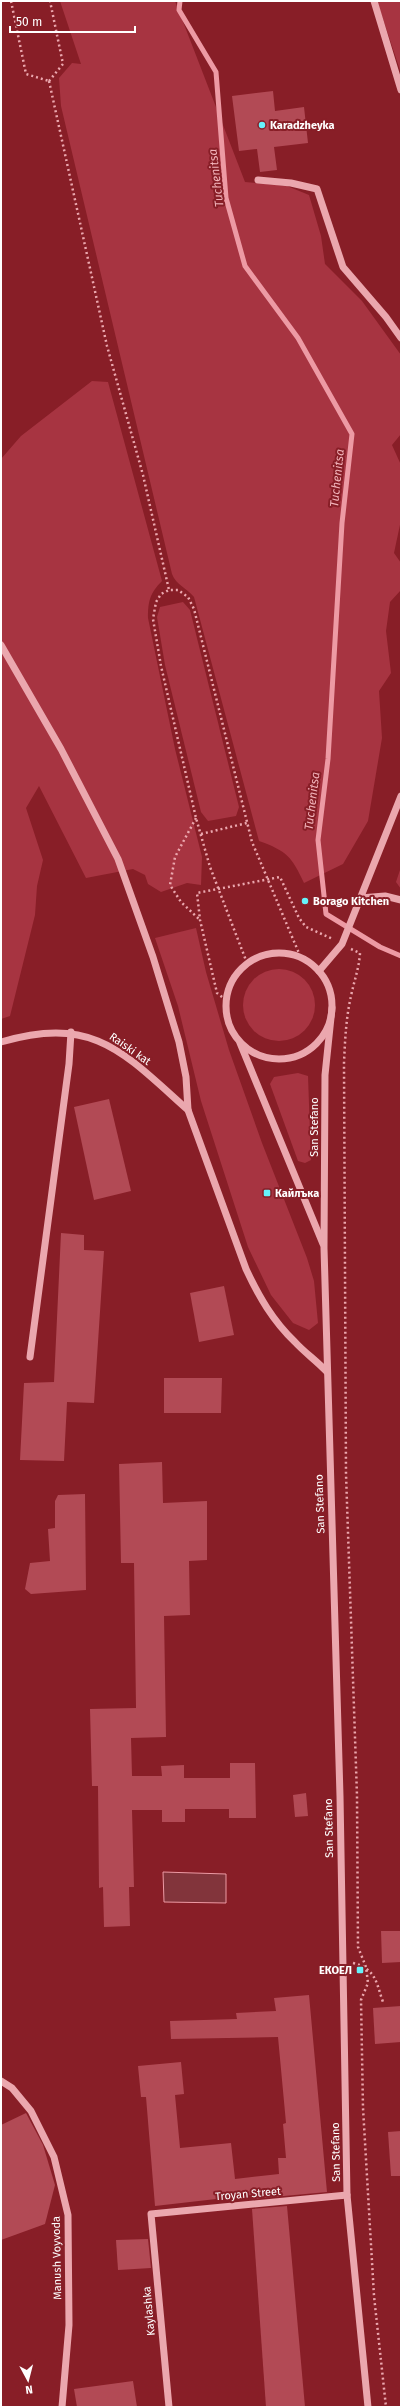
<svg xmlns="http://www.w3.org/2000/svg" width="402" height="2408" viewBox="0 0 402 2408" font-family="'Fira Sans',sans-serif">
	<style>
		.green { fill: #a73441 }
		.water { fill: #82343b; stroke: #ed9aa4 }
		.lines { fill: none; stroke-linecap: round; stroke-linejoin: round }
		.stream { stroke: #ed9aa4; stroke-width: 5 }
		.building { fill: #b24a55 }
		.path { stroke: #eba7ae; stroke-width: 2.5; stroke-dasharray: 2 3; stroke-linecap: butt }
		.minor { stroke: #eba7ae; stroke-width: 7 }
		.poi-dot { fill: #66f2fa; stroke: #881e27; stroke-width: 1.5 }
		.labels { text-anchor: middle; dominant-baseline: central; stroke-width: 4; stroke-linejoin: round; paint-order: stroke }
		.poi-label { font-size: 11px; font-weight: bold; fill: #fff; stroke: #881e27; text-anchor: start }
		.street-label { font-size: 11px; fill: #fff; stroke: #881e27 }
		.water-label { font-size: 12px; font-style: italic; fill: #f2b3ba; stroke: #881e27 }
	</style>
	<rect width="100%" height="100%" fill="#881e27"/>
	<!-- green -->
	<g class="green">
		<path d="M 60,1 L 175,1 L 245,182 L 287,186 L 309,195 L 321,236 L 325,264 L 362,301 L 401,355 L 401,434 L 392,445 L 401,465 L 401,520 L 394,553 L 401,563 L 401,590 L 390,602 L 386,631 L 391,673 L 379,691 L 382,738 L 368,821 L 343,864 L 304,883 C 292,857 287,851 259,841 L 194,597 C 187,588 176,585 172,574 L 61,106 L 59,78 L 72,63 L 81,64 Z"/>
		<polygon points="377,1 401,1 401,73"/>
		<path d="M 92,381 L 108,382 L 162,581 C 150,593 148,601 148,618 L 175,749 L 202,857 L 201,885 L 187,883 L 161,892 L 148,884 L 145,875 L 133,869 L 86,878 L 39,786 L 26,808 L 43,860 L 37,886 L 35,915 L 10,1016 L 1,1019 L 1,459 L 21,436 Z"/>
		<polygon points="183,602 190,610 239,807 236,816 208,821 201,812 165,665 157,617 160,607"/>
		<polygon points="401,867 401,889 396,882"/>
		<polygon points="196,928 206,972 229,1050 262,1143 307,1258 314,1281 318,1323 309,1330 293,1323 271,1295 248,1247 201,1101 178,1006 155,938"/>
		<circle cx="279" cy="1005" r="36"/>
		<polygon points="298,1073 308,1076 311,1160 305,1163 298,1161 270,1084 274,1077"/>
	</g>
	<!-- water -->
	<polygon class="water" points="163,1872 226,1874 226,1903 164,1902"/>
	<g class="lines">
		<!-- stream -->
		<polyline class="stream" points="180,1 179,10 216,72 226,198 245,266 298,338 352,434 342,523 328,759 318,840 326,914 380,947 401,956"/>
	</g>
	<!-- building -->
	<g class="building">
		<polygon points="273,91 275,111 304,107 308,143 274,147 277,170 260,172 257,149 239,151 232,96"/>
		<polygon points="109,1099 131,1191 94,1200 74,1107"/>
		<polygon points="61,1233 84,1235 84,1250 104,1251 94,1403 67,1402 64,1461 20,1460 24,1383 54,1382"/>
		<polygon points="224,1286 234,1335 199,1342 190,1293"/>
		<polygon points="164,1378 222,1378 221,1413 164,1413"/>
		<polygon points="162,1462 163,1503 207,1501 207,1560 189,1561 190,1615 164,1616 166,1737 131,1738 132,1776 162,1776 161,1766 184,1765 184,1778 230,1778 230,1763 255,1763 256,1818 229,1818 229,1809 185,1809 185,1822 162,1822 162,1810 132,1810 134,1887 129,1887 130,1926 104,1927 103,1887 99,1888 98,1786 92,1786 90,1709 136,1708 134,1563 121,1563 119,1464"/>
		<polygon points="85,1494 86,1590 31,1594 25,1589 30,1563 50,1561 48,1529 55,1528 55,1501 58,1495"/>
		<polygon points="306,1793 308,1816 295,1817 293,1795"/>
		<polygon points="381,1931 401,1931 401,1962 382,1963"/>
		<polygon points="309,1995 327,2192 252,2199 251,2195 155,2206 146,2097 141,2097 138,2066 181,2062 184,2094 175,2095 180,2148 231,2143 235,2179 279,2174 278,2158 286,2158 283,2124 286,2123 278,2037 171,2039 170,2021 237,2019 236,2013 276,2011 274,1998"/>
		<polygon points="401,2006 401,2042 375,2044 373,2008"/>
		<polygon points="26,2113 43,2145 55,2185 45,2224 1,2240 1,2125"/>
		<polygon points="401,2131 401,2176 391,2176 388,2132"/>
		<polygon points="287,2206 305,2407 266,2407 252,2209"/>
		<polygon points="148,2239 151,2268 118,2270 116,2240"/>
		<polygon points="133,2381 137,2407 77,2407 74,2389"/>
	</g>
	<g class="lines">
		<!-- path -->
		<g class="path">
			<polyline points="11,1 26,74 49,81"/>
			<polyline points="49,81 107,346 143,475 169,590"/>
			<polyline points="49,81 63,64 50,1"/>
			<polyline points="196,818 175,857 170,885 181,902 200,920"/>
			<polyline points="201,834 247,823"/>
			<path d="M 351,949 L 360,953 C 359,969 354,981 351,996 C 346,1018 345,1040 344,1063 L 346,1474 L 357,1796 L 358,1947 L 366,1967 L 368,1983 L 361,2000 L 363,2108 L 374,2296 L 386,2407"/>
			<polyline points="247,963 210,867 196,818 161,666 153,619 156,602 161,594 169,590 178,590 188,597 194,609 252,842 301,958"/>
			<polyline points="226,1000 217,993 200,920 197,893 280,877 299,918 306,927 333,939"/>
			<path d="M 353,1963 C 376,1969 376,1982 383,2002"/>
		</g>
		<!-- minor -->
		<g class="minor">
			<polyline points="374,1 401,90"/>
			<polyline points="258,180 291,183 317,189 343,267 386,317 401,338"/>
			<path d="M 1,645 L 61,749 L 118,859 L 153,957 L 179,1042 L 186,1077 L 188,1110 L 246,1269 C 259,1297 273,1321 295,1342 C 305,1353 317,1361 327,1372"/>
			<polyline points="360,898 385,896 401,900"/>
			<circle cx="279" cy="1006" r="53"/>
			<polyline points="319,971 342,944 401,796"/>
			<polyline points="332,1008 325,1075 324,1248 340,1796 347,2195 368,2407"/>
			<path d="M 1,1042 C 94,1015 123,1052 188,1110"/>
			<polyline points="240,1043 323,1244"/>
			<polyline points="30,1357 69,1064 71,1032"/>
			<polyline points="1,2081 12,2088 31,2111 54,2157 68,2215 69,2325 62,2407"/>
			<polyline points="169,2407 151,2214 347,2195"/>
		</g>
	</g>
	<!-- markers -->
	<g class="poi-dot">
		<circle cx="262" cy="125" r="4"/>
		<circle cx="305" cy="901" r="4"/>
		<rect x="263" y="1189" width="8" height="8" rx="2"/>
		<rect x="356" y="1966" width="8" height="8" rx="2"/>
	</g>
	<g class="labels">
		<!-- poi labels -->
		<g class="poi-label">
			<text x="270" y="125">Karadzheyka</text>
			<text x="313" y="901">Borago Kitchen</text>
			<text x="275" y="1193">Кайлъка</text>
			<text x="352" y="1970" text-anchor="end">ЕКОЕЛ</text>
		</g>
		<!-- street labels -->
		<g class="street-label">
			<text transform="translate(130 1049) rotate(35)">Raiski kat</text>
			<text transform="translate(314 1127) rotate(-90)">San Stefano</text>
			<text transform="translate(320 1504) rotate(-92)">San Stefano</text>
			<text transform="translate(329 1828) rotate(-91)">San Stefano</text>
			<text transform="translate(336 2152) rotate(-91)">San Stefano</text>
			<text transform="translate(248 2194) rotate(-5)">Troyan Street</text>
			<text transform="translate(57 2258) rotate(-91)">Manush Voyvoda</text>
			<text transform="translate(149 2311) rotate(-95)">Kaylashka</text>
		</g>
		<!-- water labels -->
		<g class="water-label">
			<text transform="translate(216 178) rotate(-97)">Tuchenitsa</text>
			<text transform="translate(337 478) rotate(-84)">Tuchenitsa</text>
			<text transform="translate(312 801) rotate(-83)">Tuchenitsa</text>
		</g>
	</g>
	<!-- border -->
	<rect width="402" height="2408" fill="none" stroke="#ffffff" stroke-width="4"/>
	<!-- north arrow -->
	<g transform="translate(28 2380) rotate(173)" stroke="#881e27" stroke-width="3" paint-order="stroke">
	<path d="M0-3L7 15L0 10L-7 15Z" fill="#ffffff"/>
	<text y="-6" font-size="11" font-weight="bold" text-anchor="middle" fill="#ffffff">N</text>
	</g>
	<!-- scale -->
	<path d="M10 26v6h125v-6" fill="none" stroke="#ffffff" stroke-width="2"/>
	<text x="16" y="26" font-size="12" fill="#ffffff" stroke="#881e27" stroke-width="3" paint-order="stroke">50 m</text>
</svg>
